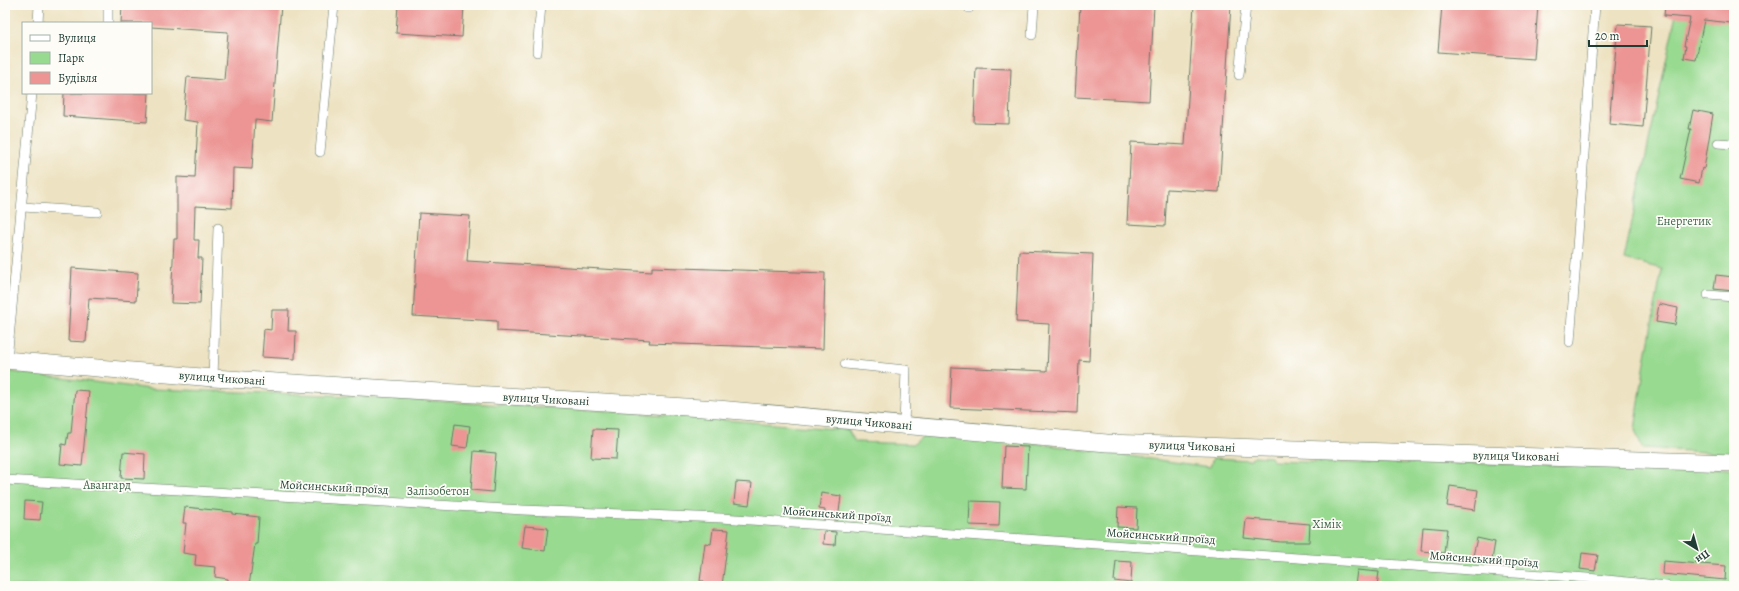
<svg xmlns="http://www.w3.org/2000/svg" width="1739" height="591" viewBox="0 0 1739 591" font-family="Alegreya,serif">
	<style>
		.green { fill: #99da91; stroke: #5c8c62 }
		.building { fill: #ec9594 }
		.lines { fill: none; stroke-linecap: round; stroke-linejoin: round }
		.service-casing { stroke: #677765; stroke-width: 10 }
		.minor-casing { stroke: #677765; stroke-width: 18 }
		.service { stroke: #fff; stroke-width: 9 }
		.minor { stroke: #fff; stroke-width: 17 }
		.labels { text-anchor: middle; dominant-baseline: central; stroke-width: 3.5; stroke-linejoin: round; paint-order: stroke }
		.park-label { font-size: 12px; fill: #3e644b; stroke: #fdfcf7 }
		.street-label { font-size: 12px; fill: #1f3d34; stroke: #fdfcf7 }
	</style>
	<rect width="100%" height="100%" fill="#fdfcf7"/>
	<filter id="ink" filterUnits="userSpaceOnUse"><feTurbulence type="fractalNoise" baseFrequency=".025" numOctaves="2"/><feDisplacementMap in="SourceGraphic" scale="8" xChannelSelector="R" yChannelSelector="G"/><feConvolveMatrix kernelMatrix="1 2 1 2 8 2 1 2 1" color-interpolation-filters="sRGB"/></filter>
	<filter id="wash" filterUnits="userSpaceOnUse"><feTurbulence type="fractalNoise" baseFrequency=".012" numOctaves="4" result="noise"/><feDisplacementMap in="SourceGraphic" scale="16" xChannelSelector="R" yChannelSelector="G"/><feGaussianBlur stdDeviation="0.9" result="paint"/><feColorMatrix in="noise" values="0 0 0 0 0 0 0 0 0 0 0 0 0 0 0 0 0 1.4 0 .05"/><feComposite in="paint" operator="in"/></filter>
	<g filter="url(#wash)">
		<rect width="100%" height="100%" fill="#ede2c1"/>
		<!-- green -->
		<g class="green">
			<polygon points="1678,5 1734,5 1734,454 1642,448 1635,430 1645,362 1662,269 1624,259"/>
			<polygon points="5,371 151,389 329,395 627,412 848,430 855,442 914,444 923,436 1034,443 1210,467 1213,458 1250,460 1254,456 1270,457 1273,461 1333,463 1517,464 1734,469 1734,586 5,586"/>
		</g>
		<g id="blocks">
			<!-- building -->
			<g class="building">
				<polygon points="122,5 281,5 272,122 255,120 252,169 233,168 232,208 195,206 194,240 199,240 198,258 202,258 200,304 171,303 174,239 177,239 177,177 195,178 198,122 183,120 187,77 224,80 228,32 151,27 151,23 121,23"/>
				<polygon points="398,5 464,5 462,37 396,33"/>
				<polygon points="1080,5 1154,5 1149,101 1075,97"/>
				<polygon points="1194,5 1231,5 1219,192 1167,189 1165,226 1127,224 1131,142 1185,145"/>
				<polygon points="1442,5 1538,5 1534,59 1438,52"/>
				<polygon points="1665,5 1733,5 1731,23 1704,20 1696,60 1684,58 1686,46 1684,46 1690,18 1664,16"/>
				<polygon points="1618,24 1651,26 1643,127 1609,124"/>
				<polygon points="976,68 1011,69 1009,124 974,123"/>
				<polygon points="64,93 149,93 147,122 63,116"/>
				<polygon points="1693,110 1713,114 1704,169 1702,168 1699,183 1680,179 1691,129 1689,129"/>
				<polygon points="419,213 470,216 467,261 652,272 652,267 825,273 823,349 649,343 650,340 497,331 497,321 413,316"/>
				<polygon points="1019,251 1093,254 1089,361 1079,360 1077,413 950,408 952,367 1047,371 1049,324 1016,322"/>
				<polygon points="72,268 138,273 136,301 89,298 86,342 68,341"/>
				<polygon points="1716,275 1734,277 1734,291 1714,289"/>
				<polygon points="1659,304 1678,308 1675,325 1656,322"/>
				<polygon points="272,310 289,310 288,331 296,331 295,359 262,357 264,329 271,330"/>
				<polygon points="75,390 89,391 82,466 60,464 62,444 66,445 68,433 71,433"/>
				<polygon points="455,424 470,426 467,448 452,446"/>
				<polygon points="593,429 618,430 616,459 591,458"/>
				<polygon points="1004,446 1028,447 1026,489 1002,488"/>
				<polygon points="474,451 496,453 493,492 471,490"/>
				<polygon points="123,452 145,454 144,479 121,478"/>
				<polygon points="736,482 752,483 749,505 734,503"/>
				<polygon points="1450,486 1478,490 1475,510 1447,506"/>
				<polygon points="821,493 841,496 838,520 824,519 825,510 819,509"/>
				<polygon points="25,501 42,502 40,520 24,519"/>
				<polygon points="970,501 1000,502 999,526 969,525"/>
				<polygon points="185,507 233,512 233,514 259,517 257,544 255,544 249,586 228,586 228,579 215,577 216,567 195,565 196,555 183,553 186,523 183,523"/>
				<polygon points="1118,507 1137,508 1136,528 1117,527"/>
				<polygon points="1248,519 1310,524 1309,542 1281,542 1244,538 1246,520"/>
				<polygon points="525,526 548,528 545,551 522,548"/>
				<polygon points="1423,527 1447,529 1444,553 1421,551"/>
				<polygon points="713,529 729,530 722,586 703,586 704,581 700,581 705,543 711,544"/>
				<polygon points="824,531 836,532 835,545 823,544"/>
				<polygon points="1477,538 1495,542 1492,560 1473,556"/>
				<polygon points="1582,553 1598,555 1595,571 1580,569"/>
				<polygon points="1116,561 1132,562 1131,583 1114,581"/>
				<polygon points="1663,561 1726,566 1725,580 1662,574"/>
				<polygon points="1357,570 1379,572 1377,586 1355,586"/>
			</g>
		</g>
	</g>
	<g filter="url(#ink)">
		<use href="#blocks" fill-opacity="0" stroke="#677765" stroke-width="1"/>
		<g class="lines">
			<defs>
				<g id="service">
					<polyline points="108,5 108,23"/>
					<polyline points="969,8 969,5"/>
					<polyline points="38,23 39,5"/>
					<polyline points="1032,35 1034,5"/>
					<polyline points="537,52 541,5"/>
					<polyline points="1239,75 1246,5"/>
					<polyline points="1718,143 1734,144"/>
					<polyline points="320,152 334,5"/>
					<polyline points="23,207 97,212"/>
					<polyline points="1708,295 1734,297"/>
					<polyline points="1570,342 1595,5"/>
					<polyline points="7,360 32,93"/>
					<polyline points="845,364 906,370 904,425"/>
					<polyline points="213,378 218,228"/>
					<polyline points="5,480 523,510 721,518 1587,578 1667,586"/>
				</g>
				<polyline id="minor" points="5,360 213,378 718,409 1107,443 1734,463"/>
			</defs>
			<!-- service casing -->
			<use href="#service" class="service-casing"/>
			<!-- minor casing -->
			<use href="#minor" class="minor-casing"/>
			<!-- service -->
			<use href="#service" class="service"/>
			<!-- minor -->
			<use href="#minor" class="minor"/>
		</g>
	</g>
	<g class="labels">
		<!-- park labels -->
		<g class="park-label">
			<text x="1684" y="221">Енергетик</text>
			<text x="107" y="485">Авангард</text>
			<text x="438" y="491">Залізобетон</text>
			<text x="1327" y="524">Хімік</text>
		</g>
		<!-- street labels -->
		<g class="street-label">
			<text transform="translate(222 378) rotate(4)">вулиця Чиковані</text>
			<text transform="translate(546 399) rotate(3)">вулиця Чиковані</text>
			<text transform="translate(869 422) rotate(5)">вулиця Чиковані</text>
			<text transform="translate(1192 446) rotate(2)">вулиця Чиковані</text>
			<text transform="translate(1516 456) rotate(1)">вулиця Чиковані</text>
			<text transform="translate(334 487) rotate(3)">Мойсинський проїзд</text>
			<text transform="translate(837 514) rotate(4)">Мойсинський проїзд</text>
			<text transform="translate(1161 536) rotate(4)">Мойсинський проїзд</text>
			<text transform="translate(1484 559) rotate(4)">Мойсинський проїзд</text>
		</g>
	</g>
	<!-- margin -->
	<rect width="1739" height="591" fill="none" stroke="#fdfcf7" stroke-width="20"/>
	<!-- legend -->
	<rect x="22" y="22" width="130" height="72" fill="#fdfcf7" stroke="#a4b0a9"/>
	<rect x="30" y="35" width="20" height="6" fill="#ffffff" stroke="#a4b0a9"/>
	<text x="58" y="42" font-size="12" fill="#1f3d34">Вулиця</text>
	<rect x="30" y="52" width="20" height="12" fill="#99da91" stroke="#a4b0a9"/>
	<text x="58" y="62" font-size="12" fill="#1f3d34">Парк</text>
	<rect x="30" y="72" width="20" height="12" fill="#ec9594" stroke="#a4b0a9"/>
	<text x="58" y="82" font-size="12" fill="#1f3d34">Будівля</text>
	<!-- north arrow -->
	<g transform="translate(1697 549) rotate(143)" stroke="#fdfcf7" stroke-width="3" paint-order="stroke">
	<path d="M0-3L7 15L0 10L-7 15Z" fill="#1f3d34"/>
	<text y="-6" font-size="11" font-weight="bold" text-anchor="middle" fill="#1f3d34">Пн</text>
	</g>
	<!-- scale -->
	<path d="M1589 40v6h58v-6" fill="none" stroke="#1f3d34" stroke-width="2"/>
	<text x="1595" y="40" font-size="12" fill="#1f3d34" stroke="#fdfcf7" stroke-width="3" paint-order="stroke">20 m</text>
</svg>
